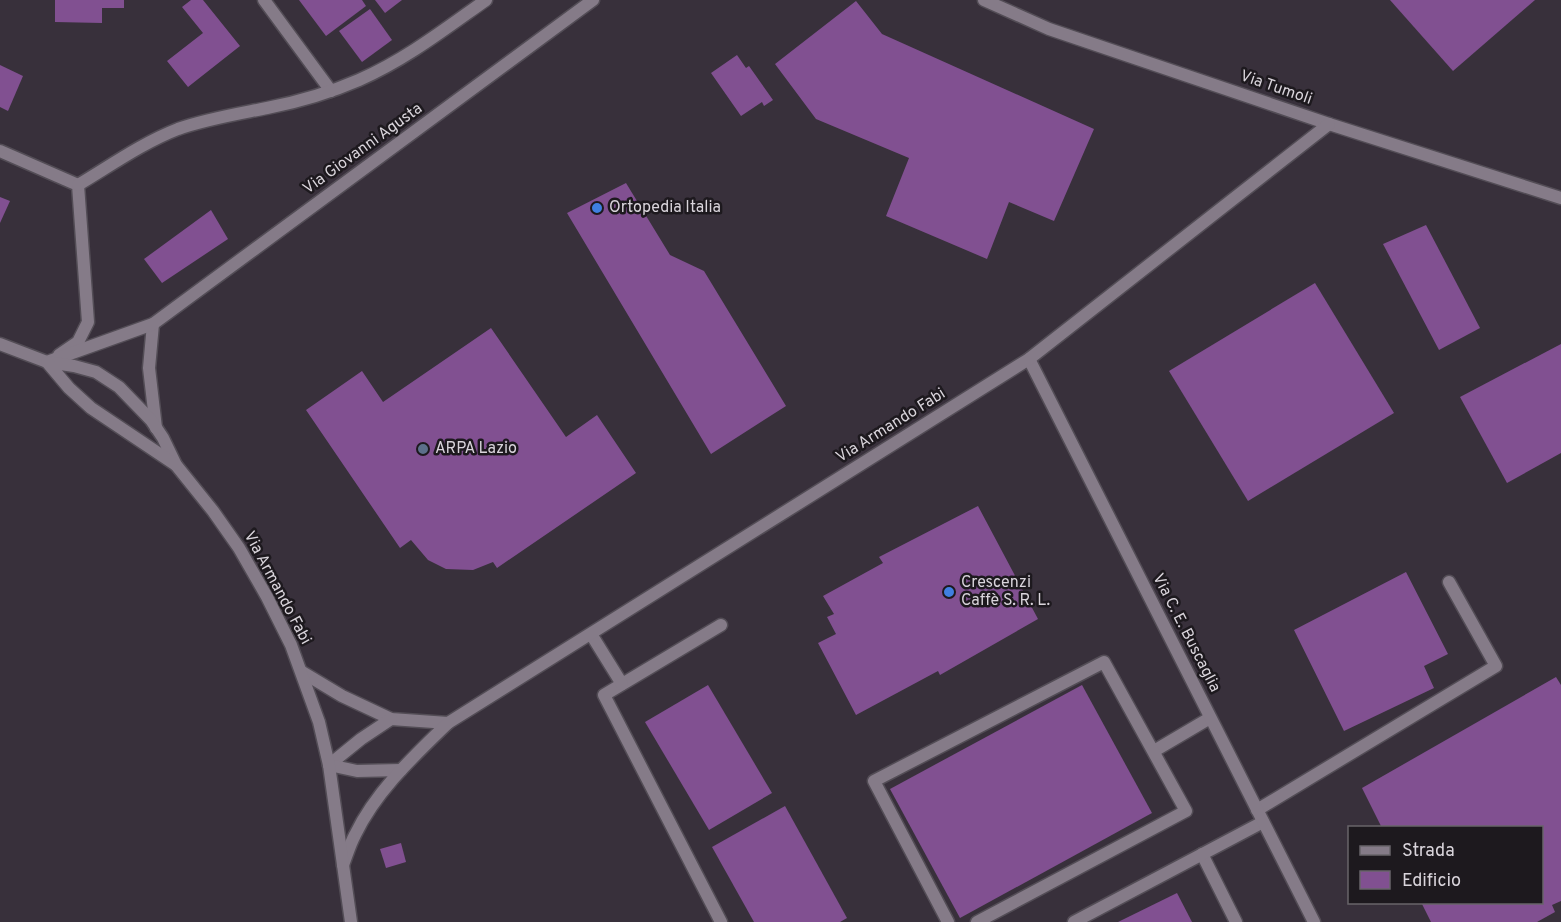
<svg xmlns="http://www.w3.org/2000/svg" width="1561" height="922" viewBox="0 0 1561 922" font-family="Overpass,sans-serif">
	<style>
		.building { fill: #815091 }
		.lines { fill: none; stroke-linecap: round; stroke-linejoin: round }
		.service-casing { stroke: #534d56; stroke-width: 15 }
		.minor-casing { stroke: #534d56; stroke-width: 15 }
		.tertiary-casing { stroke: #534d56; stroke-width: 15 }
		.service { stroke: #857b88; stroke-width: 12 }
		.minor { stroke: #857b88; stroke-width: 12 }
		.tertiary { stroke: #857b88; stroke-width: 12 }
		.shop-dot { fill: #3f7fe0; stroke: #1d191e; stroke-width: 2 }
		.service-dot { fill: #5c6f8a; stroke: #1d191e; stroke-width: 2 }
		.labels { text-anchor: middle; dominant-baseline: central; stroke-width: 5; stroke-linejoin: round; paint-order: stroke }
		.street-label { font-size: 16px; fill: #d9d4db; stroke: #1d191e }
		.poi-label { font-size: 16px; fill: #d9d4db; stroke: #1d191e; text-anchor: start }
	</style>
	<rect width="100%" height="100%" fill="#38303b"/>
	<!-- building -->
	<g class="building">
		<polygon points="55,0 124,0 124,8 102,8 102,23 55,22"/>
		<polygon points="191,0 203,0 240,46 188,87 167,61 203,33 182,7"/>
		<polygon points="299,0 362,0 366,6 326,36"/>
		<polygon points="375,0 402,0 385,13"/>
		<polygon points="1390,0 1535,0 1453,71"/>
		<polygon points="856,1 882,34 1094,129 1054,221 1009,202 987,259 886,216 909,158 816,119 775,64"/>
		<polygon points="370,9 392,40 362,62 339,31"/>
		<polygon points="737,55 746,68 749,66 773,100 764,106 762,102 741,116 711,73"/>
		<polygon points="0,65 23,76 8,111 0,107"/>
		<polygon points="626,183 670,255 704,271 786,406 711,454 567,213"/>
		<polygon points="0,197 10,201 0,223"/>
		<polygon points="211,210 228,239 162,283 144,259"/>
		<polygon points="1426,225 1480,328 1439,350 1383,244"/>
		<polygon points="1315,283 1394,413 1248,501 1169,371"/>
		<polygon points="491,328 566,437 597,415 636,473 497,568 493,562 473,570 446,569 428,560 411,540 400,548 306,410 362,371 383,402"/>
		<polygon points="1561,344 1561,453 1507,483 1460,397"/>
		<polygon points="978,506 1038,619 940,675 938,671 856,715 818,643 836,634 827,617 834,614 823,596 883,563 879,557"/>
		<polygon points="1406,572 1448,654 1424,666 1434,688 1344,731 1294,630"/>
		<polygon points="1556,677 1561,685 1561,901 1552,905 1555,912 1537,922 1431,922 1421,902 1542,902 1542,828 1382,828 1362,788"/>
		<polygon points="708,685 772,793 709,830 645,722"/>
		<polygon points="1082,685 1152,813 960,918 890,789"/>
		<polygon points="785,806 847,918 840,922 754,922 712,847"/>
		<polygon points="401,843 406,862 386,868 380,849"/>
		<polygon points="1177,893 1192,922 1118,922"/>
	</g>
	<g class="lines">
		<defs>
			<g id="service">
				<polyline points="264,0 331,91"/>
				<polyline points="0,151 78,185 88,322 78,342 59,355"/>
				<path d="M 78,185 C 110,166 142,143 178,129 C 206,119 237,114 267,108 C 298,102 329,93 359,80 C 405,60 445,29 486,0"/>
				<polyline points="721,625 604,695 721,922"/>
				<polyline points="591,634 622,684"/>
				<polyline points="1154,751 1210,718"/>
				<polyline points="1257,810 1496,666 1449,582"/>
				<polyline points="1202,854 1236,922"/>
				<polyline points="948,922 874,781 1104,662 1186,811 977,922"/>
				<polyline points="1074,922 1263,822"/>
			</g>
			<g id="minor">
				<polyline points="984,0 1049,29 1329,124 1561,198"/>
				<polyline points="153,324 149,368 156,428"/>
				<polyline points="1029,359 1314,922"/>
				<polyline points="47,362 153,324 593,0"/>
				<polyline points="302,672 342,696 391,719 448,723"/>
				<polyline points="329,765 361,739 391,719"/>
				<polyline points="329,765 357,771 401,770"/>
				<path d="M 343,865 C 347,855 350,844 355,835 C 376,791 414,756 448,723 L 1029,359 L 1329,124"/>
			</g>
			<g id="tertiary">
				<polyline points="0,344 47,362 74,366 96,372 119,387 151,420 163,438 176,465 213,511 239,548 267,597 291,645 319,722 329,765 351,922"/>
				<polyline points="47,362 69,388 91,408 176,465"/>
			</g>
		</defs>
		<!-- service casing -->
		<use href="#service" class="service-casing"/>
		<!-- minor casing -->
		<use href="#minor" class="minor-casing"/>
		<!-- tertiary casing -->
		<use href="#tertiary" class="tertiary-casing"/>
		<!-- service -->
		<use href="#service" class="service"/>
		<!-- minor -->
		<use href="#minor" class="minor"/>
		<!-- tertiary -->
		<use href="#tertiary" class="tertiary"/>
	</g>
	<!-- markers -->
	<g class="shop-dot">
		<circle cx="597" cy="208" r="6"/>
		<circle cx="949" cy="592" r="6"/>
	</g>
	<circle class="service-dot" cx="423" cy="449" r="6"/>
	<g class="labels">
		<!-- street labels -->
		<g class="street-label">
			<text transform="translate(1276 88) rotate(19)">Via Tumoli</text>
			<text transform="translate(363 149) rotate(-36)">Via Giovanni Agusta</text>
			<text transform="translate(891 426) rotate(-32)">Via Armando Fabi</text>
			<text transform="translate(277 588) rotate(62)">Via Armando Fabi</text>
			<text transform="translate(1186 633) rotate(63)">Via C. E. Buscaglia</text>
		</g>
		<!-- poi labels -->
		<g class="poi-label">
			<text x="609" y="208">Ortopedia Italia</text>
			<text x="435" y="449">ARPA Lazio</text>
			<text x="961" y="583">Crescenzi<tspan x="961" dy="18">Caffè S. R. L.</tspan></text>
		</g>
	</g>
	<!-- legend -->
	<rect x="1348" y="826" width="195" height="78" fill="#1d191e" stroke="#68646a" stroke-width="1.5"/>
	<rect x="1360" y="846" width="30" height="9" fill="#857b88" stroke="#68646a" stroke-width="1.5"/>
	<text x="1402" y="856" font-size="18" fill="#d9d4db">Strada</text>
	<rect x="1360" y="871" width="30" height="18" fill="#815091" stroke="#68646a" stroke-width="1.5"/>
	<text x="1402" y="886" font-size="18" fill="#d9d4db">Edificio</text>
</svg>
